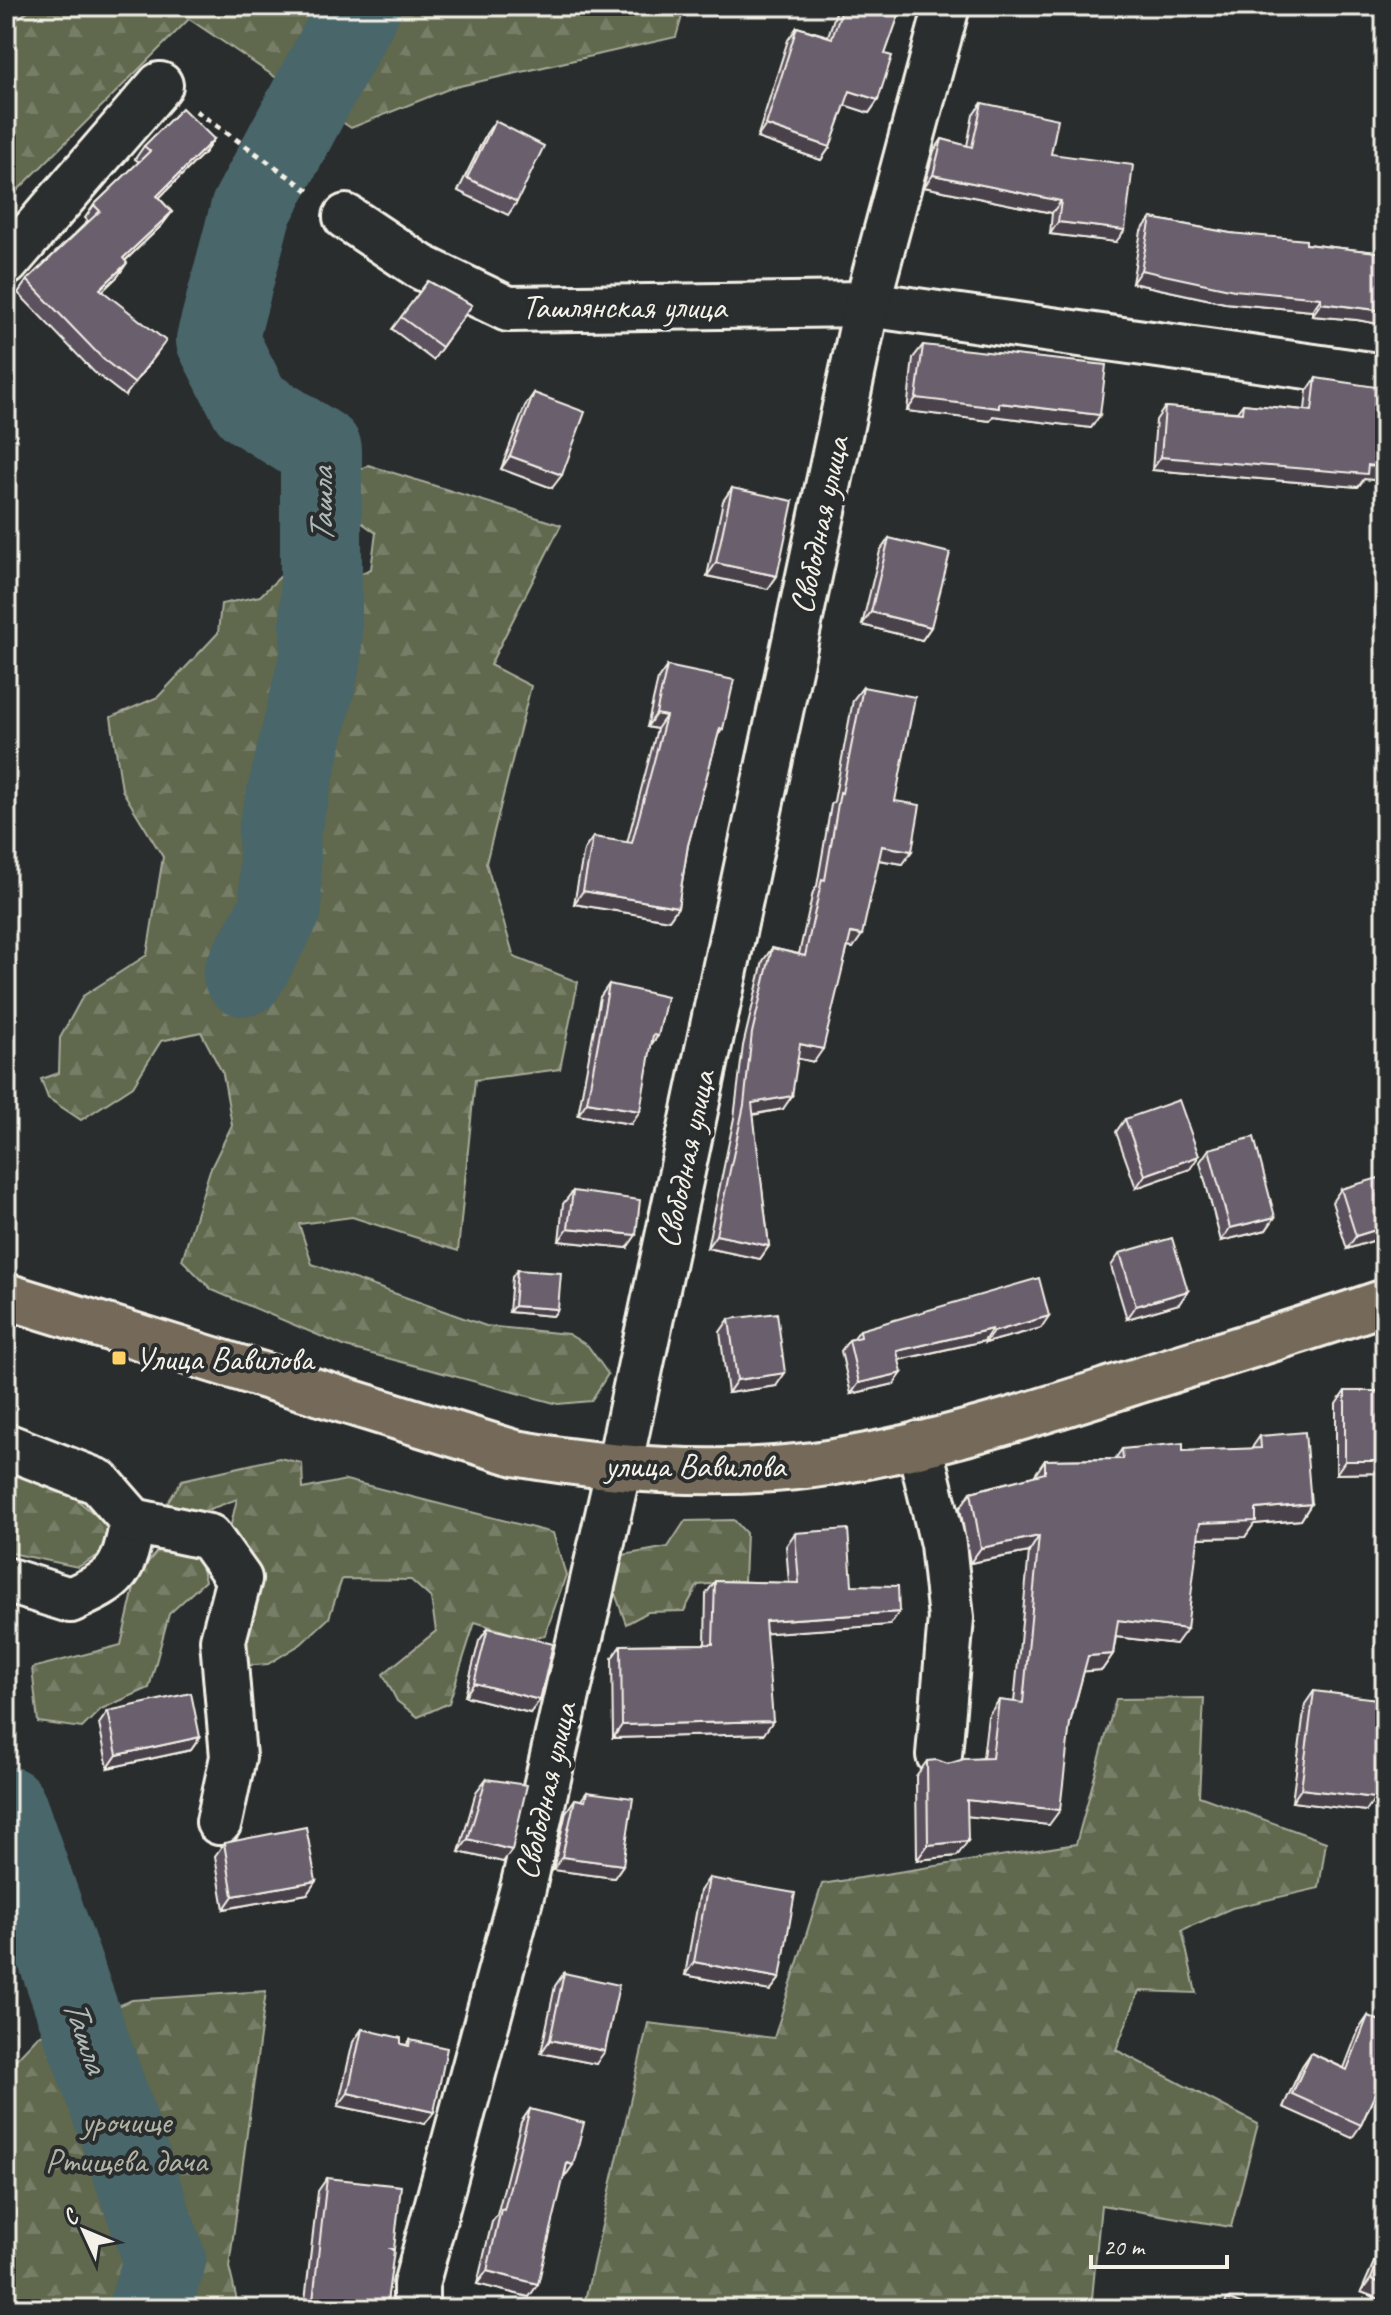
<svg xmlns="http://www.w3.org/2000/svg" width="1391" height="2315" viewBox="0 0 1391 2315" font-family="Caveat,sans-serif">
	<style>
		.forest { fill: url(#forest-firs); stroke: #aaac9b; stroke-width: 2 }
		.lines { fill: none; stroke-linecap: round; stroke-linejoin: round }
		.river { stroke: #48666a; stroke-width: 82 }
		.minor-casing { stroke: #f4f1e8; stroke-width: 50 }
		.major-casing { stroke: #f4f1e8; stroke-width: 50 }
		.path { stroke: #f4f1e8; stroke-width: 5; stroke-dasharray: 6 6; stroke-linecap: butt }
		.minor { stroke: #2a2d2e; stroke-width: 44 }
		.major { stroke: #746a5a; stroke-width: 44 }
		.wall { fill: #5b515e; stroke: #f4f1e8; stroke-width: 2 }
		.shaded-wall { fill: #4a424c; stroke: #f4f1e8; stroke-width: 2 }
		.building { fill: #6a5e6d; stroke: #f4f1e8; stroke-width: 2 }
		.poi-dot { fill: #ffd166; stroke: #2a2d2e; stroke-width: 3 }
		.labels { text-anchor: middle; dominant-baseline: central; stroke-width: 8; stroke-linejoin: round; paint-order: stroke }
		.street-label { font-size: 34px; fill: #f4f1e8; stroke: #2a2d2e }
		.poi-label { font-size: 34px; fill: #f4f1e8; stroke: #2a2d2e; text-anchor: start }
		.park-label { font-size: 34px; fill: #b1b3a3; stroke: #2a2d2e }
		.water-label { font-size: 36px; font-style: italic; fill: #afb9b6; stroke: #2a2d2e }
	</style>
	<defs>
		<pattern id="forest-firs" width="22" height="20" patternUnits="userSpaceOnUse" patternTransform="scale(2)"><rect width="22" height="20" fill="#60684e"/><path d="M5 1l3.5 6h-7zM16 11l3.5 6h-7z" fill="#777e68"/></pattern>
	</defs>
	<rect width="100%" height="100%" fill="#2a2d2e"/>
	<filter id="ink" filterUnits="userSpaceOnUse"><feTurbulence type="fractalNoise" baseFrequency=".0125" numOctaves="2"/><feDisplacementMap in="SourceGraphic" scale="16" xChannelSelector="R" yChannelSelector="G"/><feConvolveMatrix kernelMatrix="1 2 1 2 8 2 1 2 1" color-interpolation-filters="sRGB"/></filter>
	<g filter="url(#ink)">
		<!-- forest -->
		<g class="forest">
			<polygon points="35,6 685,6 676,37 451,88 351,128 189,19 14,194 6,148 6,27"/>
			<polygon points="368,465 561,525 490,665 531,686 486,863 514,957 578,982 560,1069 475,1080 458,1251 352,1217 299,1224 312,1264 486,1326 568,1334 588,1346 608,1374 591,1401 558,1404 346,1347 212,1290 182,1260 210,1170 232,1125 223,1074 201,1032 161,1041 133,1086 81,1120 48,1098 41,1079 59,1073 60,1038 83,996 147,955 163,857 122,790 111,717 158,697 218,633 221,604 260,596 286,571 331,586 371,569 376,533 324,495"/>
			<polygon points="279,1458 302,1463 303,1489 346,1480 553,1533 566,1575 545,1635 529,1639 475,1622 449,1703 418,1717 397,1701 383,1674 436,1631 431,1598 411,1580 342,1579 329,1618 301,1644 268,1664 241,1666 257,1588 229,1533 237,1499 202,1512 197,1552 205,1581 169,1614 149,1688 101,1709 82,1728 38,1722 32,1668 121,1645 137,1575 181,1523 165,1507 182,1480"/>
			<polygon points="6,1462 53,1480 110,1527 102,1553 78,1567 6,1552"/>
			<polygon points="734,1520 746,1533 744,1581 698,1585 684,1611 648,1612 626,1624 611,1582 617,1556 668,1547 685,1521"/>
			<polygon points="1204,1698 1199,1796 1326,1842 1319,1888 1232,1908 1182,1930 1196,1993 1139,1991 1116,2050 1258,2124 1231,2227 1101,2205 1091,2309 583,2309 648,2023 774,2038 822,1884 1076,1844 1116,1699"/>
			<polygon points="266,1991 229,2267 239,2309 6,2309 6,2070 38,2036 132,2000"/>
		</g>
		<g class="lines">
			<!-- river -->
			<g class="river">
				<polyline points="244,975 281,908 279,831 321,656 321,450 251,406 217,340 251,210 360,6"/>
				<polyline points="6,1807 165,2260 149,2309"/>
			</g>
			<defs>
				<g id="minor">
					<polyline points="346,217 421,267 508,309 867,304 1385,377"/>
					<polyline points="6,263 160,85"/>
					<polyline points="919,1444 943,1544 951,1618 939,1755"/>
					<path d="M 6,1446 L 99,1482 L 133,1521 C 122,1573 120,1578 70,1600 L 6,1580"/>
					<polyline points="133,1521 209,1537 239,1579 223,1640 233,1757 219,1822"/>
					<polyline points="416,2309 416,2285 523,1888 619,1467 867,304 947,6"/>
				</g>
				<path id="major" d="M 6,1296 L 515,1453 C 619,1471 729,1479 834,1462 C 938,1445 1037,1413 1137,1381 C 1220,1355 1303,1330 1385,1302"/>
			</defs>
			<!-- minor casing -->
			<use href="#minor" class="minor-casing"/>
			<!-- major casing -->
			<use href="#major" class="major-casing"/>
			<!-- path -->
			<polyline class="path" points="196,111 312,193"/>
			<!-- minor -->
			<use href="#minor" class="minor"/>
			<!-- major -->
			<use href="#major" class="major"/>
		</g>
		<!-- wall -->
		<g class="wall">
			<polygon points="838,6 902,6 885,54 878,100 869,113 845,105 830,147 821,160 757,138 788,40 797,27 828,36"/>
			<polygon points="982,103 1051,154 1116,242 1050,234 1052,213 924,187 934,151 942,139 967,146 973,115"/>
			<polygon points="495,121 517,202 508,215 458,191 486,134"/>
			<polygon points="214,139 205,152 159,198 172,212 162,225 125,261 118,276 102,291 157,354 125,396 94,372 18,293 27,280 88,221 85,218 94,205 139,162 135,159 144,146"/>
			<polygon points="1151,218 1230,233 1306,244 1384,253 1385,247 1385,325 1357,320 1312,316 1312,311 1225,303 1132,283 1141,231"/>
			<polygon points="428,281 472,305 433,360 392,329"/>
			<polygon points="923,345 1100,415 1091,428 993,416 990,421 907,411 913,358"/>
			<polygon points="1316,378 1374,410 1385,411 1385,481 1364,479 1358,487 1152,470 1156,420 1165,407 1237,412 1243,404 1305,410 1307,391"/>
			<polygon points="534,393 552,488 501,469 525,406"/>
			<polygon points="732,488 777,576 768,589 707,576 723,501"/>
			<polygon points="889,538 931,627 922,640 862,625 880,551"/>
			<polygon points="667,666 723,729 718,735 688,845 678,907 669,920 574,904 584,850 593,837 627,843 657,729 647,727 658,679"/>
			<polygon points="863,687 895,801 903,864 878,860 853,948 848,947 814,1062 798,1058 783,1109 753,1115 769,1246 760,1259 707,1248 734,1118 743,1046 763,961 772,948 799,954 813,892 817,886 831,805 834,801 853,700"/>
			<polygon points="609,984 658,1036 651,1045 631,1124 578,1115 600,997"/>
			<polygon points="1125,1119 1190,1169 1136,1188 1116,1132"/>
			<polygon points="1209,1149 1275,1217 1266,1230 1221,1241 1200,1162"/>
			<polygon points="1341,1189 1385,1237 1347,1249 1332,1202"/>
			<polygon points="573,1191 627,1248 559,1241 563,1204"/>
			<polygon points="1120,1253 1188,1291 1179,1304 1127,1319 1111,1266"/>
			<polygon points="517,1270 558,1309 553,1316 509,1312 512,1277"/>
			<polygon points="729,1319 776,1386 728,1393 720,1332"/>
			<polygon points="1041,1328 985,1343 984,1341 899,1360 894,1384 851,1394 841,1351 849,1340 853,1339 860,1330"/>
			<polygon points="1345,1391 1385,1391 1385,1473 1336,1474 1336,1404"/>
			<polygon points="1260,1436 1311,1504 1301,1520 1254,1524 1245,1537 1198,1538 1176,1644 1116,1637 1113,1654 1102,1670 1084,1671 1070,1723 1049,1825 967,1816 957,1856 917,1860 916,1776 927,1761 948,1764 983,1758 988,1716 999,1700 1014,1702 1029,1552 970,1563 960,1508 971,1492 1034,1476 1045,1460 1115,1459 1122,1449 1183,1451 1251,1449"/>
			<polygon points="795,1533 852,1585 890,1625 766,1633 764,1734 613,1738 612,1658 621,1645 705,1644 706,1594 715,1581 789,1583 786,1546"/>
			<polygon points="488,1628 530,1713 465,1696 479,1641"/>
			<polygon points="1314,1691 1375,1798 1366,1811 1292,1802 1305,1704"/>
			<polygon points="108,1711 200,1737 191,1750 108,1768 99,1724"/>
			<polygon points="486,1779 512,1850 503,1862 459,1852 476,1792"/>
			<polygon points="587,1792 623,1865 614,1878 553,1870 566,1812 575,1799 581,1800"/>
			<polygon points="224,1843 307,1894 224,1909 215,1856"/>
			<polygon points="709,1878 780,1978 770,1991 685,1975 700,1891"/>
			<polygon points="564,1973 596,2064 541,2053 555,1986"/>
			<polygon points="1368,2016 1377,2090 1361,2125 1352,2138 1283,2107 1302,2066 1311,2053 1344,2068 1359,2029"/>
			<polygon points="362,2029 401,2044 406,2045 410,2040 425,2124 338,2106 353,2042"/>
			<polygon points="530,2109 563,2178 529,2297 477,2284 492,2222 497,2215 521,2122"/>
			<polygon points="327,2178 393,2251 386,2309 304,2309 318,2191"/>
			<polygon points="1385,2237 1385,2301 1361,2292"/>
		</g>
		<!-- shaded-wall -->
		<g class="shaded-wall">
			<polygon points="850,91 878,100 869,113 841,104"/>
			<polygon points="766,125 830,147 821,160 757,138"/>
			<polygon points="214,139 205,152 148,209 157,196"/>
			<polygon points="933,175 1061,201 1052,213 924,187"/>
			<polygon points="172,212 162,225 114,271 123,258"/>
			<polygon points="1058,222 1125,230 1116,242 1050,234"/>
			<polygon points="127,263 118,276 91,302 100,289"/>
			<polygon points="1141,270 1321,298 1312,311 1225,303 1132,283"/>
			<polygon points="1321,303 1385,311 1385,325 1357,320 1312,316"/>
			<polygon points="916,398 999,403 1100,415 1091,428 993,416 990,421 907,411"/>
			<polygon points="510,456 562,475 552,488 501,469"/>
			<polygon points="1161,457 1385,467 1385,481 1364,479 1358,487 1152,470"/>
			<polygon points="716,563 777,576 768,589 707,576"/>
			<polygon points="871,612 931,627 922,640 862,625"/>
			<polygon points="656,714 666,716 657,729 647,727"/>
			<polygon points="882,846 912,851 903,864 873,859"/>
			<polygon points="583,891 678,907 669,920 574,904"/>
			<polygon points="851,933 862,935 853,948 842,946"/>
			<polygon points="800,1044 823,1049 814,1062 791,1057"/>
			<polygon points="792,1096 783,1109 743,1116 752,1103"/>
			<polygon points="587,1102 640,1111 631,1124 578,1115"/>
			<polygon points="1199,1156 1190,1169 1136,1188 1145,1175"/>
			<polygon points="1275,1217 1266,1230 1221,1241 1230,1228"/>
			<polygon points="1385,1227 1385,1237 1347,1249 1356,1236"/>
			<polygon points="568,1228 636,1235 627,1248 559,1241"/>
			<polygon points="716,1235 769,1246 760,1259 707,1248"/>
			<polygon points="1188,1291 1179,1304 1127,1319 1136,1306"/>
			<polygon points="514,1306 558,1309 553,1316 509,1312"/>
			<polygon points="1049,1316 1041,1328 985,1343 993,1332"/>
			<polygon points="992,1329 984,1341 889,1362 897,1351"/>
			<polygon points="785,1373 776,1386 728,1393 737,1380"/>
			<polygon points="902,1373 894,1384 851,1394 859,1383"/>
			<polygon points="1345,1461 1385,1461 1385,1473 1336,1474"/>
			<polygon points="1311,1504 1301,1520 1254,1524 1245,1537 1189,1538 1200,1523 1256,1509"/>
			<polygon points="1039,1536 1029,1552 970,1563 981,1548"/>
			<polygon points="899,1612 890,1625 756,1634 765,1621"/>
			<polygon points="1118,1620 1187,1629 1176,1644 1107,1636"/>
			<polygon points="1113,1654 1102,1670 1077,1672 1088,1656"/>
			<polygon points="474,1683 540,1700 530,1713 465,1696"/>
			<polygon points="773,1721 764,1734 613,1738 622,1725"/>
			<polygon points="200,1737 191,1750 108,1768 117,1755"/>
			<polygon points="1301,1789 1375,1798 1366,1811 1292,1802"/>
			<polygon points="967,1800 1060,1810 1049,1825 956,1815"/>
			<polygon points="468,1839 512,1850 503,1862 459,1852"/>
			<polygon points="968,1841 957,1856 917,1860 928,1845"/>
			<polygon points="562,1857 623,1865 614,1878 553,1870"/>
			<polygon points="316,1881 307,1894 224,1909 233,1896"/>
			<polygon points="694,1962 780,1978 770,1991 685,1975"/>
			<polygon points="550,2040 605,2051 596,2064 541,2053"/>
			<polygon points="1383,2076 1385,2076 1385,2093 1374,2089"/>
			<polygon points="348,2093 434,2112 425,2124 338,2106"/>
			<polygon points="567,2163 573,2165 564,2178"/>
			<polygon points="487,2271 538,2284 529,2297 477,2284"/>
			<polygon points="1371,2279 1385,2285 1385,2301 1361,2292"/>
		</g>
		<!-- building -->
		<g class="building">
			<polygon points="843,6 902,6 885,54 892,56 878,100 850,91 830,147 766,125 797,27 832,38"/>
			<polygon points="982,103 1058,119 1051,154 1133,165 1125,230 1058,222 1061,201 933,175 942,139 972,147"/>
			<polygon points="182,108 214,139 157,196 172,212 123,258 127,263 100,289 166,341 134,383 103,359 27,280 100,211 94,205 150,151 144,146"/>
			<polygon points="495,121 544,146 517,202 467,178"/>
			<polygon points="1151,218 1230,233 1306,240 1306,244 1385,253 1385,311 1321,303 1321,298 1234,290 1141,270"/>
			<polygon points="428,281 472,305 442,347 401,317"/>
			<polygon points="923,345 1106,365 1100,415 999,403 999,408 916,398"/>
			<polygon points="1316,378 1376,387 1374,410 1385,411 1385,467 1368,465 1367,474 1161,457 1165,407 1242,413 1243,404 1312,411"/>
			<polygon points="534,393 585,412 562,475 510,456"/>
			<polygon points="732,488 793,501 777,576 716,563"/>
			<polygon points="889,538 950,553 931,627 871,612"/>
			<polygon points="667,666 734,680 723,729 720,728 688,845 678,907 583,891 593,837 632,843 666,716 656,714"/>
			<polygon points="863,687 915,697 895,801 920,805 912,851 882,846 862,935 851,933 823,1049 800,1044 792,1096 752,1103 769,1246 716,1235 744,1105 752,1033 772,948 805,956 822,879 825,880 840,792 842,793"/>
			<polygon points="609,984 667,997 658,1036 653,1035 640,1111 587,1102"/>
			<polygon points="1179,1100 1199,1156 1145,1175 1125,1119"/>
			<polygon points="1254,1137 1275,1217 1230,1228 1209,1149"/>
			<polygon points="1385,1176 1385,1227 1356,1236 1341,1189"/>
			<polygon points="573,1191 640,1200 636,1235 568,1228"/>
			<polygon points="1172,1238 1188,1291 1136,1306 1120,1253"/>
			<polygon points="517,1270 561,1273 558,1309 514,1306"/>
			<polygon points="1039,1278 1049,1316 993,1332 992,1329 897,1351 902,1373 859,1383 849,1340 861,1337 860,1330"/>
			<polygon points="777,1313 785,1373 737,1380 729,1319"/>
			<rect x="1345" y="1391" width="40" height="70"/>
			<polygon points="1305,1432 1311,1504 1256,1509 1256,1521 1200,1523 1187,1629 1118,1620 1113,1654 1088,1656 1070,1723 1060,1810 967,1800 968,1841 928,1845 927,1761 937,1760 948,1764 964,1759 992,1758 999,1700 1023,1703 1039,1536 981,1548 971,1492 1045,1473 1045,1460 1123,1459 1122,1449 1183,1443 1183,1451 1261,1448 1260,1436"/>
			<polygon points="848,1529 852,1585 898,1586 899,1612 765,1621 773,1721 622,1725 621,1645 713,1644 715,1581 799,1583 795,1533"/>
			<polygon points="488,1628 553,1644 540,1700 474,1683"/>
			<polygon points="1314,1691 1385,1700 1385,1721 1375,1798 1301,1789"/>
			<polygon points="191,1693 200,1737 117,1755 108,1711"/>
			<polygon points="486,1779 527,1785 512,1850 468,1839"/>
			<polygon points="587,1792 633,1798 623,1865 562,1857 575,1799 585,1801"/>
			<polygon points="306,1827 316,1881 233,1896 224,1843"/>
			<polygon points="709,1878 795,1893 780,1978 694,1962"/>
			<polygon points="564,1973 619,1985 605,2051 550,2040"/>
			<polygon points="1368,2016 1385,2023 1385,2076 1383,2076 1361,2125 1292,2094 1311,2053 1347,2070"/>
			<polygon points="362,2029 401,2038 401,2044 409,2046 410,2040 447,2048 434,2112 348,2093"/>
			<polygon points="530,2109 584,2123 573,2165 567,2163 538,2284 487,2271 501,2209 504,2210"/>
			<polygon points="327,2178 401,2186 394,2249 391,2249 394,2251 386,2309 312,2309"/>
			<polygon points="1385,2244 1385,2285 1371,2279"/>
			<polygon points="1227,2299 1253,2309 1223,2309"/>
		</g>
	</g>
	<!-- markers -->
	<rect class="poi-dot" x="111" y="1350" width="16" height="16" rx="4"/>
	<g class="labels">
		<!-- street labels -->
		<g class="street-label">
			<text x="624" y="306">Ташлянская улица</text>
			<text transform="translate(819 525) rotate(-78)">Свободная улица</text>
			<text transform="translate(685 1159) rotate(-78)">Свободная улица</text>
			<text x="695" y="1465">улица Вавилова</text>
			<text transform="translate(545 1791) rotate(-77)">Свободная улица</text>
		</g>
		<!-- poi labels -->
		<g class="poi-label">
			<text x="135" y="1358">Улица Вавилова</text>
		</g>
		<!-- park labels -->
		<g class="park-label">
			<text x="126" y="2121">урочище<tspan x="126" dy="39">Ртищева дача</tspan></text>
		</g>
		<!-- water labels -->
		<g class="water-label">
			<text transform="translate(321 506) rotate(-90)">Ташла</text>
			<text transform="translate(86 2035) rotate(71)">Ташла</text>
		</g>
	</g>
	<!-- margin -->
	<rect width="1391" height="2315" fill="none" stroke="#2a2d2e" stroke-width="32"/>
	<rect x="16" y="16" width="1359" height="2283" fill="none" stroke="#f4f1e8" stroke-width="3" filter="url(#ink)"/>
	<!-- north arrow -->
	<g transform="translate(84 2231) rotate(314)" stroke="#2a2d2e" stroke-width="6" paint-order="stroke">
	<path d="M0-6L14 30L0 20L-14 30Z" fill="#f4f1e8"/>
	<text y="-12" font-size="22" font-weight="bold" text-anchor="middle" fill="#f4f1e8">С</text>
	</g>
	<!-- scale -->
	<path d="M1091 2255v12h136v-12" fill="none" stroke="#f4f1e8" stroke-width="4"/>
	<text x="1103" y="2255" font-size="24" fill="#f4f1e8" stroke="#2a2d2e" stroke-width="6" paint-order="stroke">20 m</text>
</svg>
